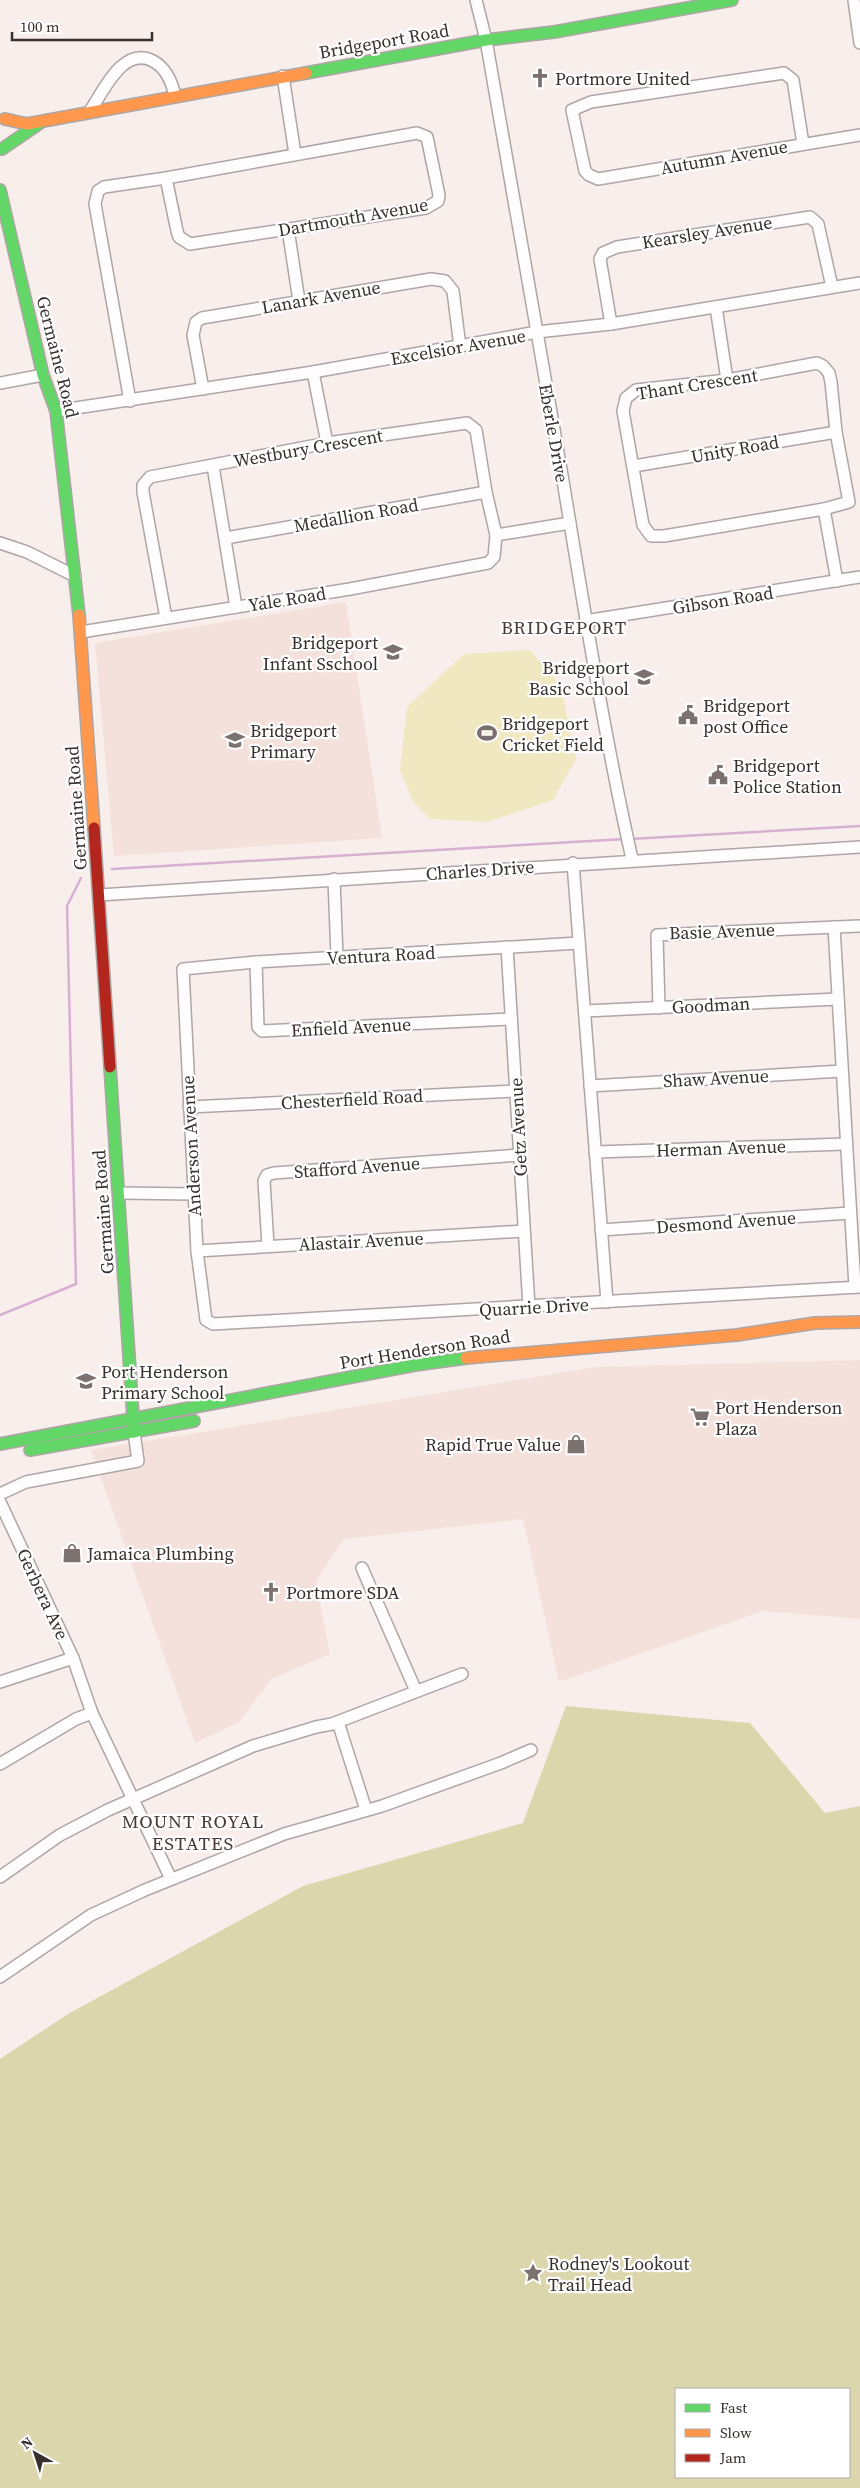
<svg xmlns="http://www.w3.org/2000/svg" width="860" height="2488" viewBox="0 0 860 2488" font-family="'Source Serif 4',serif">
	<style>
		.built { fill: #f5e1db }
		.green { fill: #efe8c1 }
		.forest { fill: #dcd6ac; fill-rule: evenodd }
		.lines { fill: none; stroke-linecap: round; stroke-linejoin: round }
		.stream { stroke: #d8afd2; stroke-width: 2.5 }
		.street-casing { stroke: #aea6a5; stroke-width: 14 }
		.fast-casing { stroke: #aea6a5; stroke-width: 14 }
		.slow-casing { stroke: #aea6a5; stroke-width: 14 }
		.jam-casing { stroke: #aea6a5; stroke-width: 14 }
		.street { stroke: #fefcfc; stroke-width: 11 }
		.fast { stroke: #63d668; stroke-width: 11 }
		.slow { stroke: #ff974d; stroke-width: 11 }
		.jam { stroke: #b3261e; stroke-width: 11 }
		.labels { text-anchor: middle; dominant-baseline: central; stroke-width: 4.5; stroke-linejoin: round; paint-order: stroke }
		.street-label { font-size: 18px; fill: #38302e; stroke: #fff }
		.poi-label { font-size: 18px; fill: #38302e; stroke: #fff; text-anchor: start }
		.neighbourhood-label { font-size: 19px; letter-spacing: 1px; fill: #493a36; stroke: #fff }
	</style>
	<rect width="100%" height="100%" fill="#f8eeeb"/>
	<!-- built -->
	<g class="built">
		<polygon points="346,602 382,838 114,856 95,643"/>
		<polygon points="860,1360 860,1619 763,1611 559,1682 523,1519 344,1539 316,1581 330,1654 271,1679 239,1722 195,1743 91,1450 597,1367"/>
	</g>
	<!-- green -->
	<polygon class="green" points="530,650 561,686 576,759 553,800 488,822 430,819 414,803 400,770 407,707 464,654"/>
	<!-- forest -->
	<path class="forest" d="M 566,1706 L 750,1723 L 825,1813 L 860,1806 L 860,2488 L 0,2488 L 0,2059 L 68,2014 L 303,1886 L 523,1823 ZM 676,2389 L 849,2389 L 849,2477 L 676,2477 Z"/>
	<g class="lines">
		<!-- stream -->
		<g class="stream">
			<polyline points="630,839 860,826"/>
			<polyline points="112,869 625,839"/>
			<polyline points="0,1315 76,1284 67,906 81,878"/>
		</g>
		<defs>
			<g id="street">
				<path d="M 476,0 L 486,40 C 512,187 538,334 563,481 C 584,608 604,734 632,859"/>
				<polyline points="854,0 860,43"/>
				<polyline points="283,76 295,154"/>
				<path d="M 90,111 C 103,92 123,45 153,61 C 166,68 172,82 175,96"/>
				<polyline points="803,144 793,80 784,73 591,102 572,110 585,171 589,175 598,179 860,135"/>
				<polyline points="288,229 299,301"/>
				<polyline points="716,307 727,380"/>
				<polyline points="611,324 600,259 603,253 617,247 810,217 818,224 832,287"/>
				<polygon points="817,363 823,366 829,373 831,382 836,432 849,502 824,509 664,536 651,536 643,525 623,411 626,398 636,390 727,380"/>
				<polyline points="313,372 327,443"/>
				<polyline points="0,383 43,375"/>
				<polyline points="203,389 193,335 196,322 202,318 431,279 445,281 453,291 460,347"/>
				<polyline points="130,401 95,204 98,191 104,187 166,178 417,133 427,137 439,195 438,201 426,208 190,244 179,237 177,231 166,178"/>
				<polyline points="56,411 313,372 537,332 611,324 860,283"/>
				<polyline points="213,466 236,607"/>
				<polyline points="634,466 836,432"/>
				<polyline points="824,509 837,581"/>
				<polyline points="496,535 570,523"/>
				<polyline points="226,538 486,492"/>
				<polyline points="0,543 27,552 75,576"/>
				<polyline points="585,621 860,577"/>
				<polyline points="81,632 350,589 488,563 494,557 496,535 486,492 476,430 467,423 327,443 150,477 143,485 143,492 166,618"/>
				<polyline points="573,863 607,1302"/>
				<polyline points="334,879 337,957"/>
				<polyline points="99,895 860,847"/>
				<polyline points="834,927 855,1287"/>
				<polyline points="579,943 256,962 183,969 197,1251 206,1320 213,1324 860,1287"/>
				<polyline points="507,947 529,1307"/>
				<polyline points="256,962 258,1027 262,1031 511,1019"/>
				<polyline points="659,1008 657,935 860,926"/>
				<polyline points="585,1011 838,999"/>
				<polyline points="590,1086 842,1071"/>
				<polyline points="189,1107 515,1091"/>
				<polyline points="595,1152 846,1144"/>
				<polyline points="119,1193 194,1194"/>
				<polyline points="601,1230 850,1213"/>
				<polyline points="268,1246 264,1181 267,1175 274,1173 519,1155"/>
				<polyline points="197,1251 524,1231"/>
				<polyline points="0,1494 26,1482 138,1461 134,1432"/>
				<polyline points="0,1502 73,1658 92,1713 171,1879"/>
				<polyline points="362,1568 416,1691"/>
				<polyline points="0,1682 73,1658"/>
				<polyline points="338,1722 366,1810"/>
				<polyline points="0,1764 76,1719 92,1713"/>
				<polyline points="0,1877 60,1835 108,1810 253,1746 316,1727 332,1724 462,1674"/>
				<polyline points="0,1977 91,1915 145,1890 284,1834 382,1806 501,1763 531,1750"/>
			</g>
			<g id="fast">
				<polyline points="306,73 486,40 554,32 732,0"/>
				<polyline points="2,149 40,123"/>
				<polyline points="0,190 43,375 56,411 79,615"/>
				<polyline points="110,1067 134,1432"/>
				<polyline points="0,1444 415,1365 466,1358"/>
				<polyline points="30,1450 194,1421"/>
			</g>
			<g id="slow">
				<polyline points="5,119 27,124 306,73"/>
				<polyline points="79,615 94,828"/>
				<polyline points="466,1358 737,1335 815,1323 860,1322"/>
			</g>
			<polyline id="jam" points="94,828 110,1067"/>
		</defs>
		<!-- street casing -->
		<use href="#street" class="street-casing"/>
		<!-- fast casing -->
		<use href="#fast" class="fast-casing"/>
		<!-- slow casing -->
		<use href="#slow" class="slow-casing"/>
		<!-- jam casing -->
		<use href="#jam" class="jam-casing"/>
		<!-- street -->
		<use href="#street" class="street"/>
		<!-- fast -->
		<use href="#fast" class="fast"/>
		<!-- slow -->
		<use href="#slow" class="slow"/>
		<!-- jam -->
		<use href="#jam" class="jam"/>
	</g>
	<!-- icons -->
	<defs>
		<symbol id="church-bare" viewBox="-9 -9 18 18"><path d="M-1.2-6h2.4v3.5h3.3v2.4h-3.3V6h-2.4V-.1h-3.3v-2.4h3.3Z" fill="#7b7270" stroke="#fff" stroke-width="2.5" paint-order="stroke"/></symbol>
		<symbol id="school-bare" viewBox="-9 -9 18 18"><path d="M0-5L7-2L0 1L-7-2ZM-4 1L0 2.5L4 1V4Q0 6-4 4Z" fill="#7b7270" stroke="#fff" stroke-width="2.5" paint-order="stroke"/></symbol>
		<symbol id="civic-bare" viewBox="-9 -9 18 18"><path d="M-.6-6.5H3V-4.5H.6V-3L4-1V1h2V6H-6V1h2V-1L-.6-3ZM-1.2 2.5V6h2.4V2.5Z" fill="#7b7270" stroke="#fff" stroke-width="2.5" paint-order="stroke"/></symbol>
		<symbol id="stadium-bare" viewBox="-9 -9 18 18"><path d="M0-5a6.5 5 0 1 0 0 10a6.5 5 0 1 0 0-10ZM-3.5-1.8h7v3.6h-7Z" fill="#7b7270" stroke="#fff" stroke-width="2.5" paint-order="stroke"/></symbol>
		<symbol id="supermarket-bare" viewBox="-9 -9 18 18"><path d="M-6-5.5h2.5l.6 2H6L4.5 2H-2.5L-4.4-4H-6ZM-1.5 3.2a1.3 1.3 0 1 0 .1 0ZM3 3.2a1.3 1.3 0 1 0 .1 0Z" fill="#7b7270" stroke="#fff" stroke-width="2.5" paint-order="stroke"/></symbol>
		<symbol id="shop-bare" viewBox="-9 -9 18 18"><path d="M-5-2.5h2.3a2.7 3.5 0 0 1 5.4 0H5L5.5 6h-11ZM-1.5-2.5h3a1.5 2.3 0 0 0-3 0Z" fill="#7b7270" stroke="#fff" stroke-width="2.5" paint-order="stroke"/></symbol>
		<symbol id="sight-bare" viewBox="-9 -9 18 18"><path d="M0-6L1.8-2.2L6-1.7L2.9 1.2L3.7 5.4L0 3.3L-3.7 5.4L-2.9 1.2L-6-1.7L-1.8-2.2Z" fill="#7b7270" stroke="#fff" stroke-width="2.5" paint-order="stroke"/></symbol>
	</defs>
	<g fill-rule="evenodd">
		<use href="#church-bare" x="526" y="64" width="28" height="28"/>
		<use href="#school-bare" x="379" y="638" width="28" height="28"/>
		<use href="#school-bare" x="630" y="663" width="28" height="28"/>
		<use href="#civic-bare" x="674" y="701" width="28" height="28"/>
		<use href="#stadium-bare" x="473" y="719" width="28" height="28"/>
		<use href="#school-bare" x="221" y="726" width="28" height="28"/>
		<use href="#civic-bare" x="704" y="761" width="28" height="28"/>
		<use href="#school-bare" x="72" y="1367" width="28" height="28"/>
		<use href="#supermarket-bare" x="686" y="1403" width="28" height="28"/>
		<use href="#shop-bare" x="562" y="1430" width="28" height="28"/>
		<use href="#shop-bare" x="58" y="1539" width="28" height="28"/>
		<use href="#church-bare" x="257" y="1578" width="28" height="28"/>
		<use href="#sight-bare" x="519" y="2259" width="28" height="28"/>
	</g>
	<g class="labels">
		<!-- street labels -->
		<g class="street-label">
			<text transform="translate(384 41) rotate(-10)">Bridgeport Road</text>
			<text transform="translate(724 157) rotate(-10)">Autumn Avenue</text>
			<text transform="translate(353 217) rotate(-10)">Dartmouth Avenue</text>
			<text transform="translate(707 232) rotate(-9)">Kearsley Avenue</text>
			<text transform="translate(321 297) rotate(-10)">Lanark Avenue</text>
			<text transform="translate(458 347) rotate(-10)">Excelsior Avenue</text>
			<text transform="translate(58 357) rotate(76)">Germaine Road</text>
			<text transform="translate(697 384) rotate(-9)">Thant Crescent</text>
			<text transform="translate(554 433) rotate(80)">Eberle Drive</text>
			<text transform="translate(308 448) rotate(-10)">Westbury Crescent</text>
			<text transform="translate(735 449) rotate(-10)">Unity Road</text>
			<text transform="translate(356 515) rotate(-10)">Medallion Road</text>
			<text transform="translate(287 599) rotate(-9)">Yale Road</text>
			<text transform="translate(723 600) rotate(-9)">Gibson Road</text>
			<text transform="translate(76 808) rotate(-94)">Germaine Road</text>
			<text transform="translate(480 870) rotate(-4)">Charles Drive</text>
			<text transform="translate(722 931) rotate(-2)">Basie Avenue</text>
			<text transform="translate(381 955) rotate(-3)">Ventura Road</text>
			<text transform="translate(711 1005) rotate(-3)">Goodman</text>
			<text transform="translate(351 1027) rotate(-3)">Enfield Avenue</text>
			<text transform="translate(716 1078) rotate(-3)">Shaw Avenue</text>
			<text transform="translate(352 1099) rotate(-3)">Chesterfield Road</text>
			<text transform="translate(518 1127) rotate(-93)">Getz Avenue</text>
			<text transform="translate(191 1146) rotate(-93)">Anderson Avenue</text>
			<text transform="translate(721 1148) rotate(-2)">Herman Avenue</text>
			<text transform="translate(357 1167) rotate(-4)">Stafford Avenue</text>
			<text transform="translate(103 1212) rotate(-94)">Germaine Road</text>
			<text transform="translate(726 1222) rotate(-4)">Desmond Avenue</text>
			<text transform="translate(361 1241) rotate(-3)">Alastair Avenue</text>
			<text transform="translate(534 1307) rotate(-3)">Quarrie Drive</text>
			<text transform="translate(425 1349) rotate(-9)">Port Henderson Road</text>
			<text transform="translate(43 1594) rotate(65)">Gerbera Ave</text>
		</g>
		<!-- poi labels -->
		<g class="poi-label">
			<text x="555" y="78">Portmore United</text>
			<text x="378" y="642" text-anchor="end">Bridgeport<tspan x="378" dy="21">Infant Sschool</tspan></text>
			<text x="629" y="667" text-anchor="end">Bridgeport<tspan x="629" dy="21">Basic School</tspan></text>
			<text x="703" y="705">Bridgeport<tspan x="703" dy="21">post Office</tspan></text>
			<text x="502" y="723">Bridgeport<tspan x="502" dy="21">Cricket Field</tspan></text>
			<text x="250" y="730">Bridgeport<tspan x="250" dy="21">Primary</tspan></text>
			<text x="733" y="765">Bridgeport<tspan x="733" dy="21">Police Station</tspan></text>
			<text x="101" y="1371">Port Henderson<tspan x="101" dy="21">Primary School</tspan></text>
			<text x="715" y="1407">Port Henderson<tspan x="715" dy="21">Plaza</tspan></text>
			<text x="561" y="1444" text-anchor="end">Rapid True Value</text>
			<text x="87" y="1553">Jamaica Plumbing</text>
			<text x="286" y="1592">Portmore SDA</text>
			<text x="548" y="2263">Rodney's Lookout<tspan x="548" dy="21">Trail Head</tspan></text>
		</g>
		<!-- neighbourhood labels -->
		<g class="neighbourhood-label">
			<text x="564" y="627">BRIDGEPORT</text>
			<text x="193" y="1821">MOUNT ROYAL<tspan x="193" dy="22">ESTATES</tspan></text>
		</g>
	</g>
	<!-- legend -->
	<rect x="675" y="2388" width="175" height="90" fill="#ffffff" stroke="#afacab"/>
	<rect x="685" y="2404" width="25" height="8" fill="#63d668" stroke="#afacab"/>
	<text x="720" y="2413" font-size="15" fill="#38302e">Fast</text>
	<rect x="685" y="2429" width="25" height="8" fill="#ff974d" stroke="#afacab"/>
	<text x="720" y="2438" font-size="15" fill="#38302e">Slow</text>
	<rect x="685" y="2454" width="25" height="8" fill="#b3261e" stroke="#afacab"/>
	<text x="720" y="2463" font-size="15" fill="#38302e">Jam</text>
	<!-- north arrow -->
	<g transform="translate(35 2453) rotate(321)" stroke="#ffffff" stroke-width="4" paint-order="stroke">
	<path d="M0-4L9 19L0 12L-9 19Z" fill="#38302e"/>
	<text y="-8" font-size="14" font-weight="bold" text-anchor="middle" fill="#38302e">N</text>
	</g>
	<!-- scale -->
	<path d="M12 32v8h140v-8" fill="none" stroke="#38302e" stroke-width="2.5"/>
	<text x="20" y="32" font-size="15" fill="#38302e" stroke="#ffffff" stroke-width="4" paint-order="stroke">100 m</text>
</svg>
